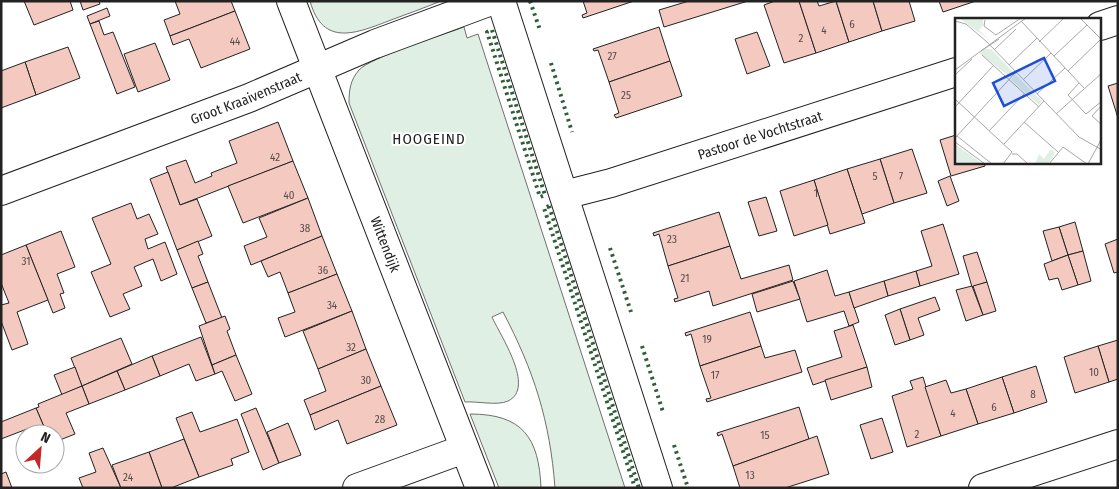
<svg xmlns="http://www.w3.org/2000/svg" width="1119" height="489" viewBox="0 0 1119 489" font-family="'Fira Sans Condensed',sans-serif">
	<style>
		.green { fill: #e0efe3; stroke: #6f6f6f }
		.building { fill: #f3c9c0; stroke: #222 }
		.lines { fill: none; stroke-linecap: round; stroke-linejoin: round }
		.minor-casing { stroke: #222; stroke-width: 30 }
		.minor { stroke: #fff; stroke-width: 28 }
		.hedge { stroke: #2f5e38; stroke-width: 4; stroke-dasharray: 2.5 4; stroke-linecap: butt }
		.labels { text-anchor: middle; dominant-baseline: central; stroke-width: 4; stroke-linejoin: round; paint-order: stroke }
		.number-label { font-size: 11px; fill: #564c4a }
		.street-label { font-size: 14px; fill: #222; stroke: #fff }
		.neighbourhood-label { font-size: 15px; letter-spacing: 1px; fill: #222; stroke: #fff }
		.inset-road { fill: none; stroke: #a7a7a7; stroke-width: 1 }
		.view { fill: #1d4ed8; fill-opacity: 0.15; stroke: #1d4ed8; stroke-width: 2.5 }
		.inset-edge { fill: none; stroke: #222; stroke-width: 2.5 }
	</style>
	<rect width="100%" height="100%" fill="#fff"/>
	<!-- green -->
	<g class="green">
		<path d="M 310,1 L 441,1 C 424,8 407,14 391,20 C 357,33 323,48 310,1 Z"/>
		<path d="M 464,27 L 467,38 L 478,34 L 625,488 L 555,488 C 550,421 534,371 503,312 L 492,317 C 500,335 536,388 508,401 C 497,406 477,401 465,402 L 349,103 C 349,91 350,80 359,70 C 371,57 443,35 464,27 Z"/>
		<path d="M 470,414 C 523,414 539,438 541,488 L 499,488 Z"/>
	</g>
	<!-- building -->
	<g class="building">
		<polygon points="24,1 70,1 73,10 34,25"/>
		<polygon points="80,1 99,1 100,4 83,10"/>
		<polygon points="175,1 231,1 235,11 170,36 164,20 180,14"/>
		<polygon points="583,1 634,1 583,18 582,15 587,13"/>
		<polygon points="689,1 748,1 664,27 659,10"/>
		<polygon points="775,1 799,1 816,53 784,63 764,5"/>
		<polygon points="799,1 817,1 819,6 836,1 849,42 816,53"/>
		<polygon points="836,1 873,1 882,31 849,42"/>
		<polygon points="873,1 909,1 915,21 882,31"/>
		<polygon points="939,1 976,1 943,12"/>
		<polygon points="107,8 110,16 90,24 87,16"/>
		<polygon points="235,11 250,49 201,68 189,39 173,45 170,36"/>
		<polygon points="99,21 104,35 113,32 135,87 117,94 90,24"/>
		<polygon points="659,27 670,61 609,82 598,50 594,51 593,49"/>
		<polygon points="757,32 770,66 747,74 735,39"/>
		<polygon points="155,43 170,80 138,92 124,54"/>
		<polygon points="68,47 80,78 36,95 25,62"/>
		<polygon points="670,61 682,96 616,118 614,115 619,113 609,82"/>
		<polygon points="25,62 36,95 1,108 1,71"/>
		<polygon points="1118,83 1118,118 1108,86"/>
		<polygon points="278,122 293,161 180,205 166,167 186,160 195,183 212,176 211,173 237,163 229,141"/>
		<polygon points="956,135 956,162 984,162 985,166 951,176 940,140"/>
		<polygon points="912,149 927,193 894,203 880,159"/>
		<polygon points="880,159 894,203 862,214 847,169"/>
		<polygon points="293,161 308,198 243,223 228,186"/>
		<polygon points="847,169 865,223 830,234 814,180"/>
		<polygon points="168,172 180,205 197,199 212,236 177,250 150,179"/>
		<polygon points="950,176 959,201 947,206 938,181"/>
		<polygon points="814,180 828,225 794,236 780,191"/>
		<polygon points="766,197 777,231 759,236 748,202"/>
		<polygon points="308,198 322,236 251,265 244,246 267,237 259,218"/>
		<polygon points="131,203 137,219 149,214 158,234 145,239 148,249 165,242 177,274 161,281 153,259 134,267 142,286 123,294 130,309 110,317 91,272 111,264 92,218"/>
		<polygon points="719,212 730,246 668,266 659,234 654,236 653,233"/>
		<polygon points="1075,222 1083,251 1068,255 1059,227"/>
		<polygon points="943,224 959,274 920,286 916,271 932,266 921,231"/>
		<polygon points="1059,227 1068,255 1052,261 1043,231"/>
		<polygon points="61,231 75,267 57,274 64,293 60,294 65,308 53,313 26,245"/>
		<polygon points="322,236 337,274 288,293 280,272 268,277 261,261"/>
		<polygon points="1118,239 1118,272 1114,273 1105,244"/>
		<polygon points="198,241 203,254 198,256 208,282 192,288 177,250"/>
		<polygon points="26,245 48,300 17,312 28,344 12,350 1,321 1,305 9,303 1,283 1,255"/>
		<polygon points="730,246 741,279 789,265 793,280 713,306 709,291 675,302 674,299 678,298 668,266"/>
		<polygon points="1083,251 1091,281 1078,285 1068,255"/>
		<polygon points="977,252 987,282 972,287 963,256"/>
		<polygon points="1068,255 1078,285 1062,290 1058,278 1049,280 1044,264"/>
		<polygon points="827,270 835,296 849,292 859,322 849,326 844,311 807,322 794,281"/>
		<polygon points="916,271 920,286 888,296 884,281"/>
		<polygon points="337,274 352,311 285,337 278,318 295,312 288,293"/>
		<polygon points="793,281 800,299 757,312 752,294"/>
		<polygon points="884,281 888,296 854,308 849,292"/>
		<polygon points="208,282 222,318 206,323 192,288"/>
		<polygon points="987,282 996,311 983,315 973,286"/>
		<polygon points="972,286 983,315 966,321 956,290"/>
		<polygon points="935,297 940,310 918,318 924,335 910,340 900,309"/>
		<polygon points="900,309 910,340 895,345 885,315"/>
		<polygon points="352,311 366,349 318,369 303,331"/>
		<polygon points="750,312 761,346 700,366 691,334 686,336 685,333"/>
		<polygon points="225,316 230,329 227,331 236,355 212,365 199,326"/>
		<polygon points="853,325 867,367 813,385 807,368 842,357 834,331"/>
		<polygon points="201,337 215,374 196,381 189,364 160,376 152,356"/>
		<polygon points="121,338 132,364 82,386 71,358"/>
		<polygon points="1118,340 1118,379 1109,382 1098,346"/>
		<polygon points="761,346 765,358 795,350 802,372 707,402 706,399 711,398 700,366"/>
		<polygon points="1098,346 1109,382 1075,393 1064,357"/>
		<polygon points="366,349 381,386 310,415 304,400 326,391 318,369"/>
		<polygon points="236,355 252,394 235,401 222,371 215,374 212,365"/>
		<polygon points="152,356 160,376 125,390 117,371"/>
		<polygon points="1036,366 1047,402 1014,413 1002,377"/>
		<polygon points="75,367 82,386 62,395 54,375"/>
		<polygon points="867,367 872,387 831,400 825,380"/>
		<polygon points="117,371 125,390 89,404 82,386"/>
		<polygon points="923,377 941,436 907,447 892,396 913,389 910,381"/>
		<polygon points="1002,377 1014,413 978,424 966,389"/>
		<polygon points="946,380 951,393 966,389 978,424 941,436 925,387"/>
		<polygon points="82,386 89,404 66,413 75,434 55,442 55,434 47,434 36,408 39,407 38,404"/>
		<polygon points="381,386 397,425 347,444 338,420 315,430 310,415"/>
		<polygon points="799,407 809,439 733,466 722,434 718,436 717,433"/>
		<polygon points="36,408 47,434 29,434 27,429 1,439 1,422"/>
		<polygon points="256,408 279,463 263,470 241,414"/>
		<polygon points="192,412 200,432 237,419 249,452 231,459 233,465 199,477 176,418"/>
		<polygon points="882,418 893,452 871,459 860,425"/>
		<polygon points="288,423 301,455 279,463 267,432"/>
		<polygon points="817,436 829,474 785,488 740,488 733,466"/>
		<polygon points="184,439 199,477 171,488 162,488 149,452"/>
		<polygon points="103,448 121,488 83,488 79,478 96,472 89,453"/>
		<polygon points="149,452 162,488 121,488 112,465"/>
		<polygon points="6,472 12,488 1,488 1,474"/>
	</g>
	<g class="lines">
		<defs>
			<g id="minor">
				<path id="s1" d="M 291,1 L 480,488"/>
				<polyline points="501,1 658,488"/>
				<polyline points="1100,26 1118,20"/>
				<path id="s2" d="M 1,191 L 249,98 L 375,44 L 491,1"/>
				<path id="s3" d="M 564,195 L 611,183 L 956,72"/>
				<polyline points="357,488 464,449"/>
				<polyline points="983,488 1118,444"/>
			</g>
		</defs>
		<!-- minor casing -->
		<use href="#minor" class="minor-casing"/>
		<!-- minor -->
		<use href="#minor" class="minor"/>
		<!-- hedge -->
		<g class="hedge">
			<polyline points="530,1 540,30"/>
			<polygon points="492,30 545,195 540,197 487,32"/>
			<polyline points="551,63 572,132"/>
			<polyline points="549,206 544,208 635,488"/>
			<polyline points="549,206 639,488"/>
			<polyline points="610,248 631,312"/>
			<polyline points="642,346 663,412"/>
			<polyline points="674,445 688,488"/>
		</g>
	</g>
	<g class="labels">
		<!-- number labels -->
		<g class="number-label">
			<text x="852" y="24">6</text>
			<text x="824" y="30">4</text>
			<text x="801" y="38">2</text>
			<text x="235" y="41">44</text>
			<text x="612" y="56">27</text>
			<text x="626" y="95">25</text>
			<text x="275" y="157">42</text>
			<text x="875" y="176">5</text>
			<text x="901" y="176">7</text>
			<text x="816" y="193">1</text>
			<text x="289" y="195">40</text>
			<text x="305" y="228">38</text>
			<text x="672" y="239">23</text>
			<text x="26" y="261">31</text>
			<text x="323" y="270">36</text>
			<text x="685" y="278">21</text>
			<text x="332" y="305">34</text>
			<text x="707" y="339">19</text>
			<text x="351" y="347">32</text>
			<text x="1094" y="372">10</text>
			<text x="715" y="375">17</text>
			<text x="366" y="380">30</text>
			<text x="1033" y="394">8</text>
			<text x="994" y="407">6</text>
			<text x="953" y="413">4</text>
			<text x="380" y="419">28</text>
			<text x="917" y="434">2</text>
			<text x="765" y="435">15</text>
			<text x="750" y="475">13</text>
			<text x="128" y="477">24</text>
		</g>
		<!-- street labels -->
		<g class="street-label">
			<text stroke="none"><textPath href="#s2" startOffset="262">Groot Kraaivenstraat</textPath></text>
			<text stroke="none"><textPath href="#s3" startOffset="205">Pastoor de Vochtstraat</textPath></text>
			<text stroke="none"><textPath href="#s1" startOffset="261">Wittendijk</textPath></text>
		</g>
		<!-- neighbourhood labels -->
		<g class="neighbourhood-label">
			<text x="429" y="139">HOOGEIND</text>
		</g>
	</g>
	<!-- overview -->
	<g transform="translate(955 18)">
		<rect width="146" height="146" fill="#fff"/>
		<path d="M 4,0 L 28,1 L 28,7 L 24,12 L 33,21 ZM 30,31 L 36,31 L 58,54 L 55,59 L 24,35 ZM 60,56 L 87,83 L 84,87 L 56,62 ZM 0,126 L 28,146 L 0,146 ZM 96,131 L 100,135 L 93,146 L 80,146 L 84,136 L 89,141 Z" fill="#e0efe3"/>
		<path class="inset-road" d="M 125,0 L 147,22M 30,2 L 29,8 L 41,17 L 66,0M 0,3 L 11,6 L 32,24 L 124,119 L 147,132M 66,3 L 129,70M 84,24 L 109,0M 39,32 L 61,11M 26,33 L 44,21M 27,37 L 84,89M 99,38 L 132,7M 54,47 L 82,20M 0,52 L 71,0M 113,53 L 146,21M 0,57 L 17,41M 68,62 L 96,35M 124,65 L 113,77 L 131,96 L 147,83M 82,76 L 110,50M 0,81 L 57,134 L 48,146M 147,87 L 137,98 L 147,107M 0,89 L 39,47M 101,96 L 147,55M 69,104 L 103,134M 34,113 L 69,76M 2,118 L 37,146M 0,120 L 61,54M 0,124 L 30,146M 49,126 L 89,83M 57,136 L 62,136 L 73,146M 94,146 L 108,129 L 132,146M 133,146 L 147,120"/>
		<path class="view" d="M 89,40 L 100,63 L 49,88 L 38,65 Z"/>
		<rect width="146" height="146" class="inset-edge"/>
	</g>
	<!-- border -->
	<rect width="1119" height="489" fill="none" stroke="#222222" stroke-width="5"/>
	<!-- north arrow -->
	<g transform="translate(40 449) rotate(26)"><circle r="24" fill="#ffffff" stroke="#a7a7a7"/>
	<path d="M0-4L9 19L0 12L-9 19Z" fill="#c62828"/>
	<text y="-8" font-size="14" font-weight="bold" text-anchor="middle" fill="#222222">N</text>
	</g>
</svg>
